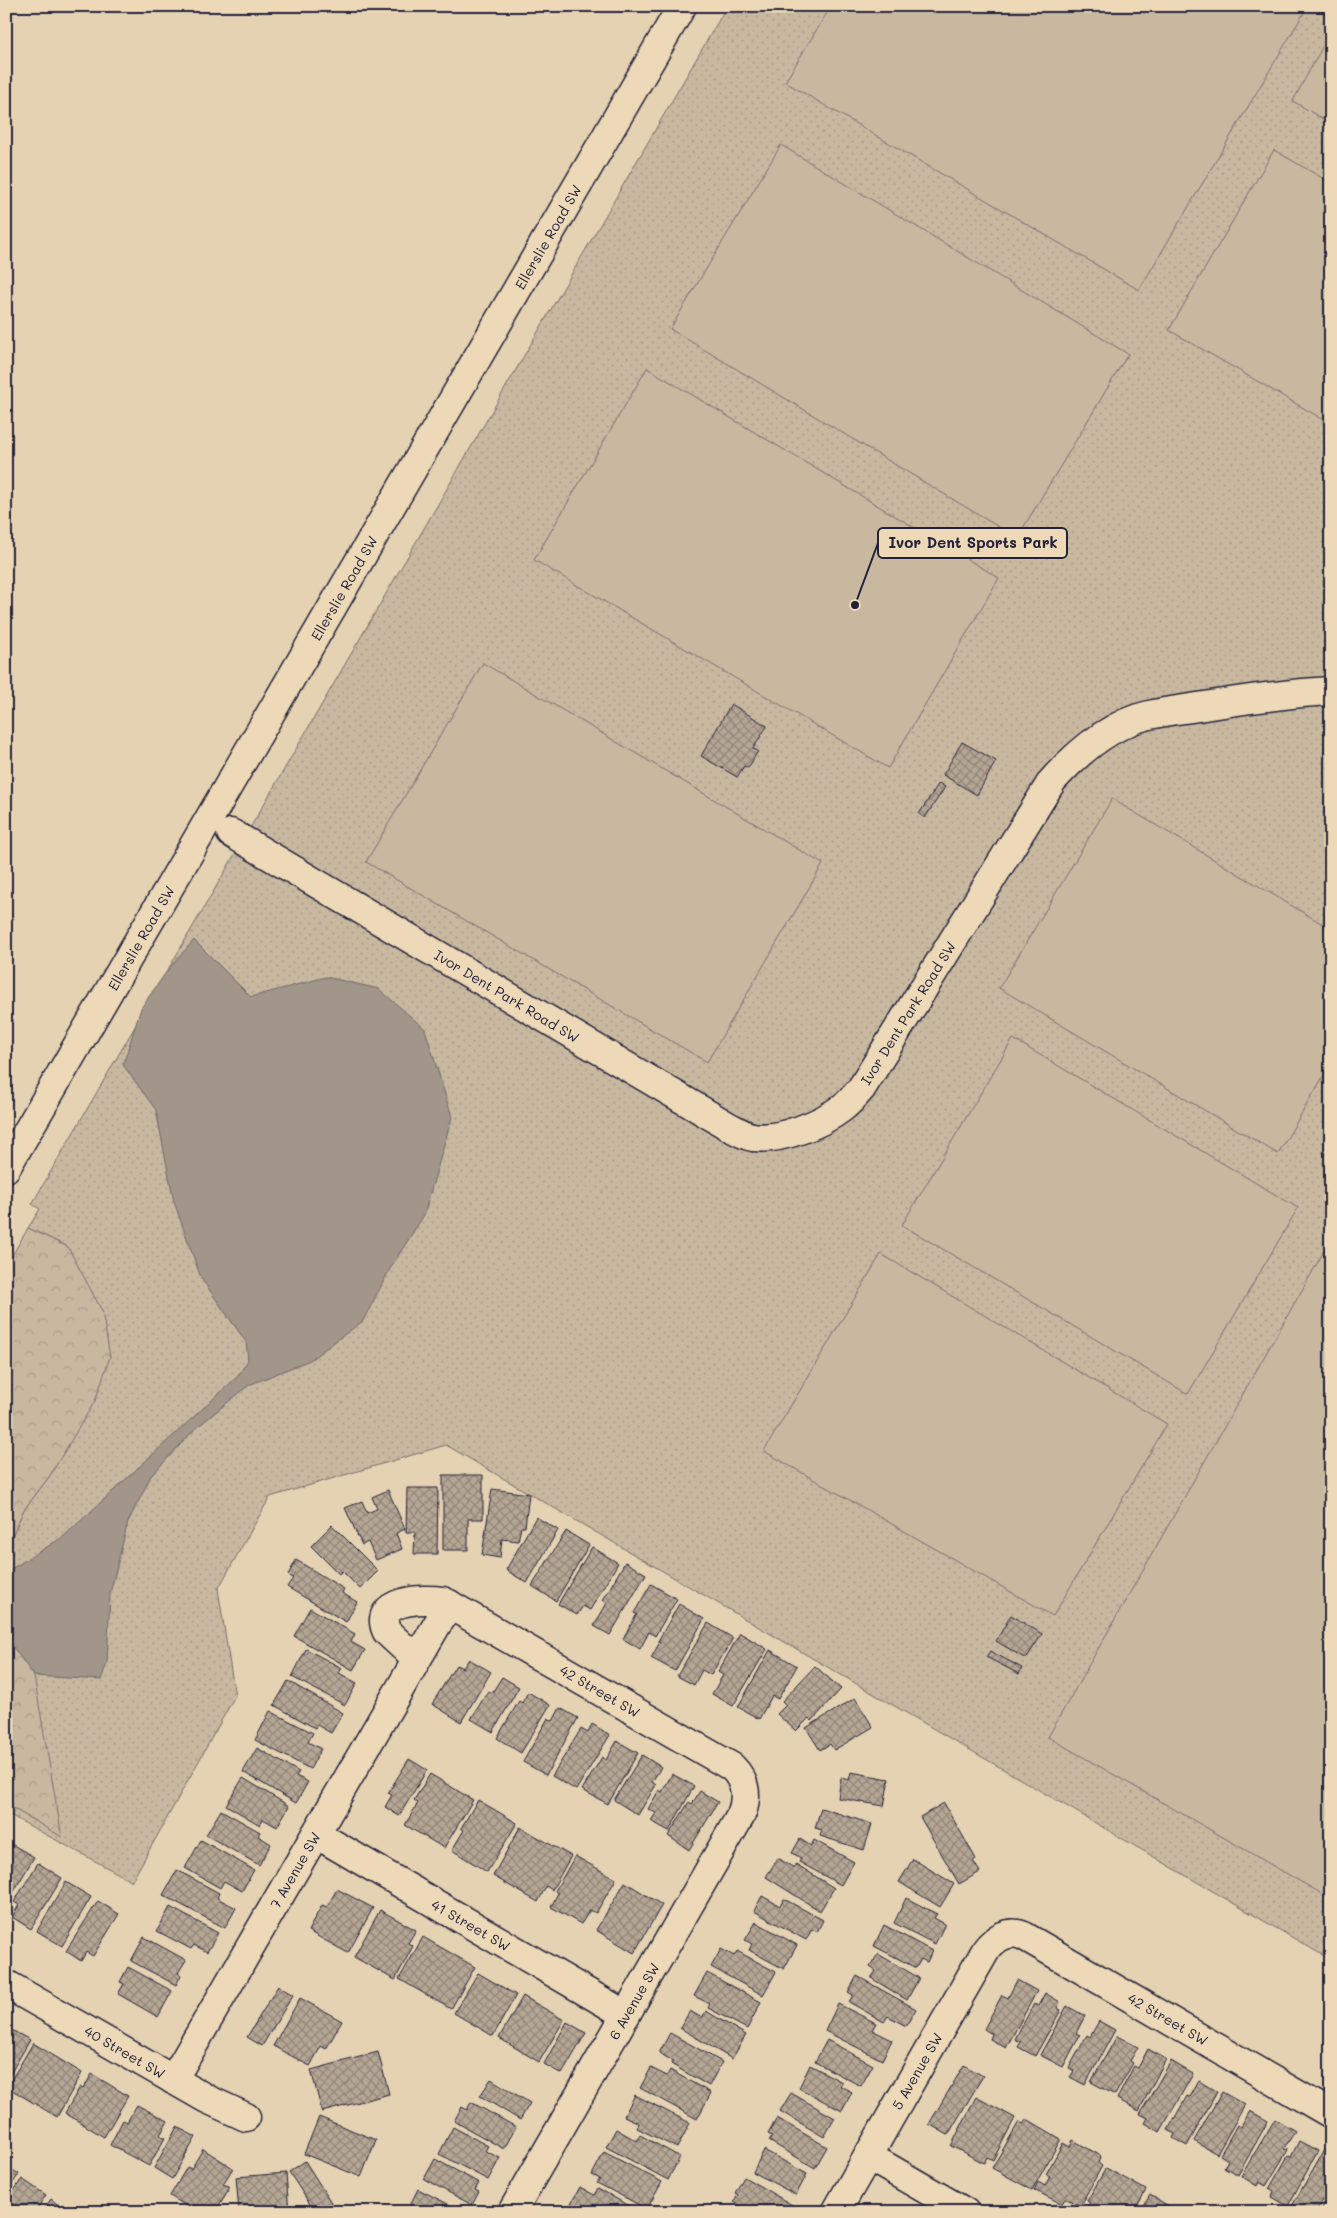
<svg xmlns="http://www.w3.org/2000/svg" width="1337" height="2218" viewBox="0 0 1337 2218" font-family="Mali,sans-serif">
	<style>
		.grass { fill: url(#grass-dots); stroke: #766d6e }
		.forest { fill: url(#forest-crowns); stroke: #766d6e }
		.pitch { fill: #c9b8a0; stroke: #766d6e }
		.water { fill: #a2968a; stroke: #6f686a }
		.building { fill: url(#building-cross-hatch); stroke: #22223b }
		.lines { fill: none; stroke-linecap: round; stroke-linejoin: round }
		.minor-casing { stroke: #22223b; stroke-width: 31 }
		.major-casing { stroke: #22223b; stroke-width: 31 }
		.minor { stroke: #edd9b7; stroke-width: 28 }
		.major { stroke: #edd9b7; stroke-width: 28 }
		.labels { text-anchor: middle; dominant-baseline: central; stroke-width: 4; stroke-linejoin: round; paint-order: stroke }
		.street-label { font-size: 14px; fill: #22223b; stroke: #edd9b7 }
		.leader { fill: none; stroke: #22223b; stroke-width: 2 }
		.callout-dot { fill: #22223b; stroke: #edd9b7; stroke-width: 2 }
		.callout { fill: #edd9b7; stroke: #22223b; stroke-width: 2 }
		.callout-label { font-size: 15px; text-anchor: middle; font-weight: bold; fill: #22223b }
	</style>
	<defs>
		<pattern id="grass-dots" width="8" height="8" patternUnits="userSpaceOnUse" patternTransform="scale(1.25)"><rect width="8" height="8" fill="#c9b8a0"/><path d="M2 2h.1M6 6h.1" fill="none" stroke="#ac9e8b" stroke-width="1.8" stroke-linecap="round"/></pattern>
		<pattern id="forest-crowns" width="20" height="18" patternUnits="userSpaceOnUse" patternTransform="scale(1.25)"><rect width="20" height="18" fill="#c9b8a0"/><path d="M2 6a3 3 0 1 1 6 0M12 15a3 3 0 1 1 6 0" fill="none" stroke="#ac9e8b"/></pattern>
		<pattern id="building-cross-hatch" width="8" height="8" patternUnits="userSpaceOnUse" patternTransform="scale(1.25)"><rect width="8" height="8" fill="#b5a694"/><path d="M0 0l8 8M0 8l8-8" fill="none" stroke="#93877a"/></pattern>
	</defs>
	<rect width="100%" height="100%" fill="#e5d2b2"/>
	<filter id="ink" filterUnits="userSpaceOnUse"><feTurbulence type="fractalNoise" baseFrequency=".02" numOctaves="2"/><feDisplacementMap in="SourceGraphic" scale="10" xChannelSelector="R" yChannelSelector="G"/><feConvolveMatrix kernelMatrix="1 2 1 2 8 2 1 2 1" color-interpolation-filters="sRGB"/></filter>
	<g filter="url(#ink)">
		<!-- grass -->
		<polygon class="grass" points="727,6 1331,6 1331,1960 446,1445 270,1497 218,1589 235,1696 132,1881 6,1813 6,1804 61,1836 6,1637 6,1550 23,1511 49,1477 68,1247 28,1228 40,1209 32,1204"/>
		<!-- forest -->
		<g class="forest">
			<polygon points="28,1228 68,1247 102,1311 110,1357 95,1401 49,1477 23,1511 6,1550 6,1266"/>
			<polygon points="6,1636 34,1676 62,1837 6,1804"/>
		</g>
		<!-- pitch -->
		<g class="pitch">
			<polygon points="831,6 1308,6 1139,290 785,82"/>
			<polygon points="1331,31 1331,124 1293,101"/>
			<polygon points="781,145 1128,354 1017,538 670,329"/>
			<polygon points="1274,150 1331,183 1331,424 1169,330"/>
			<polygon points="647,368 999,578 888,768 534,560"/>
			<polygon points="483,663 823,864 707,1062 366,862"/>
			<polygon points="1112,799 1331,929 1331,1063 1278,1154 999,988"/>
			<polygon points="1013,1039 1298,1208 1188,1394 902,1225"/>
			<polygon points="1331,1239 1331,1899 1048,1737"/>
			<polygon points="881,1254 1167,1424 1053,1616 764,1451"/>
		</g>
		<!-- water -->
		<polygon class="water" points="194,940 251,997 326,977 379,989 425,1029 452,1117 424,1215 391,1267 363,1321 310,1360 249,1385 195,1429 151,1476 128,1522 110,1594 107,1663 101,1680 34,1676 6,1637 6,1572 63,1537 238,1376 248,1360 246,1342 201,1278 174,1202 156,1110 123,1065 141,1008 167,971"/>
		<!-- building -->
		<g class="building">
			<polygon points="731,704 767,726 753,749 758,751 748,768 744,766 737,777 701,756"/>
			<polygon points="962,742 996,761 977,795 943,775"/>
			<polygon points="939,783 945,787 925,818 919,814"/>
			<polygon points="443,1475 483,1475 483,1519 468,1519 468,1550 443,1550"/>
			<polygon points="407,1488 438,1488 437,1554 414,1554 415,1532 406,1532"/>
			<polygon points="492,1489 529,1494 525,1527 521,1527 518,1541 502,1539 500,1558 482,1555"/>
			<polygon points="388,1490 405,1529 396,1533 402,1549 376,1560 368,1542 362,1545 345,1508 362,1501 367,1513 377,1509 372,1497"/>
			<polygon points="536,1517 558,1530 527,1583 506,1570"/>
			<polygon points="332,1525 378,1571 360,1589 342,1571 339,1574 311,1546"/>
			<polygon points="566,1531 589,1545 556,1601 532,1586"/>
			<polygon points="592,1547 618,1563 590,1610 583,1606 577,1615 558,1604"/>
			<polygon points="296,1560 344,1589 342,1593 357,1602 346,1622 287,1587 293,1578 288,1575"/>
			<polygon points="625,1562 646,1574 610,1635 594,1626 607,1603 603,1600"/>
			<polygon points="651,1584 677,1599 655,1636 649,1632 640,1649 623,1639 637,1614 634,1613"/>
			<polygon points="679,1604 704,1619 675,1671 651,1658 660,1642 658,1641"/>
			<polygon points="310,1608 355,1634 351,1642 365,1650 353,1670 294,1636"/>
			<polygon points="1011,1615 1042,1634 1026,1659 996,1641"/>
			<polygon points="708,1623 733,1638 711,1675 702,1670 694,1685 677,1676"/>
			<polygon points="740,1633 767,1649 733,1706 712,1694 723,1675 718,1672"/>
			<polygon points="306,1649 342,1668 339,1673 357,1683 345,1705 292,1677"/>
			<polygon points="770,1650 797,1666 778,1699 772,1696 759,1719 738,1707"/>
			<polygon points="990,1651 1022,1668 1019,1674 986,1657"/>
			<polygon points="469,1659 491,1672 461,1722 432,1704 456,1665 463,1668"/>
			<polygon points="815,1666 841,1689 812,1721 809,1718 796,1731 777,1714 786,1705 782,1701"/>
			<polygon points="502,1677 519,1687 493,1732 471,1719 488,1691 492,1693"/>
			<polygon points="288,1681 343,1713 331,1733 317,1725 315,1728 274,1705"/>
			<polygon points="528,1692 550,1705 521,1753 497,1738 519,1701 522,1703"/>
			<polygon points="855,1698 873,1727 834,1750 830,1744 820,1750 806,1728"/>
			<polygon points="560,1708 578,1718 546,1775 523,1762 548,1718 553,1721"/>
			<polygon points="270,1711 313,1733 308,1742 321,1749 310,1769 255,1740"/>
			<polygon points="592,1724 610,1735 576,1790 552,1776 581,1729 588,1733"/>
			<polygon points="617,1741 638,1753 608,1804 582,1790 602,1757 606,1760"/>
			<polygon points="257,1748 299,1772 296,1776 308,1782 296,1803 243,1772"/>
			<polygon points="642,1755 661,1767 652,1782 656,1785 638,1815 614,1800"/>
			<polygon points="409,1759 427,1770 399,1816 385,1807 392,1795 388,1793"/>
			<polygon points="851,1772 889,1779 884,1806 838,1798 841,1778 849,1780"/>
			<polygon points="430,1774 473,1800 444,1848 405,1825 418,1803 414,1800"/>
			<polygon points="672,1774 694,1786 669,1831 651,1821 656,1813 648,1809 659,1790 662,1792"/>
			<polygon points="243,1778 289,1806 277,1827 263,1819 260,1825 226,1805"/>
			<polygon points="700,1791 718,1802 689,1850 668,1836 689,1802 692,1804"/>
			<polygon points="478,1800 517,1823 487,1872 452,1850 464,1830 461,1828"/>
			<polygon points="944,1803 976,1859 973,1861 980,1872 959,1884 920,1817"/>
			<polygon points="821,1808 872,1824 864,1850 820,1836 822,1830 815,1828"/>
			<polygon points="221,1810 260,1832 258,1836 271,1844 259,1865 206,1835"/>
			<polygon points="520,1827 571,1856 552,1890 546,1886 538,1902 493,1876"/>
			<polygon points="800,1839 811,1846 814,1840 854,1862 841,1885 799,1862 801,1858 792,1853"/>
			<polygon points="201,1840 254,1870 242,1891 224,1881 220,1888 185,1868"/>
			<polygon points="6,1841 34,1857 13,1893 7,1890 6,1891"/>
			<polygon points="575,1856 616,1879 596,1913 590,1910 581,1924 551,1907 558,1893 555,1891"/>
			<polygon points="778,1858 794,1868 796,1864 834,1888 820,1911 766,1877"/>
			<polygon points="913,1859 954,1884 940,1907 899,1882"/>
			<polygon points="38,1863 62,1878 31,1929 12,1917 19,1905 14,1902"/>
			<polygon points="177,1870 219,1893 217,1898 236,1908 225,1928 163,1895"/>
			<polygon points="66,1882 91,1897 62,1946 37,1931"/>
			<polygon points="625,1882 662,1905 634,1953 596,1930"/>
			<polygon points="337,1889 373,1908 348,1953 308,1931 322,1905 327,1907"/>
			<polygon points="762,1896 780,1906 784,1899 823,1920 817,1932 812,1929 806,1940 754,1911"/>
			<polygon points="906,1898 937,1914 934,1918 945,1924 935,1944 894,1923"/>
			<polygon points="98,1901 119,1914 93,1956 86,1952 81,1961 66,1951"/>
			<polygon points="170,1907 218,1933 207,1952 194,1945 191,1949 157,1931"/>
			<polygon points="380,1910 416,1930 408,1943 413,1946 395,1980 354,1957"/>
			<polygon points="756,1922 797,1945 784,1969 749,1950 752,1944 745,1940"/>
			<polygon points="884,1925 932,1951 927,1962 921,1959 916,1968 874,1946"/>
			<polygon points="144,1937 186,1960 178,1973 181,1975 176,1985 131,1961"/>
			<polygon points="423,1937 475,1967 451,2009 399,1979"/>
			<polygon points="721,1949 734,1956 737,1951 776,1972 763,1995 711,1967"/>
			<polygon points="878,1954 919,1978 907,2000 871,1978 876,1971 870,1967"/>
			<polygon points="128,1967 172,1991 158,2017 118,1994 124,1984 120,1982"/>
			<polygon points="478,1973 516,1995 493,2036 454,2013"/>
			<polygon points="707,1973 761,2002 747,2029 708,2008 710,2004 694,1996"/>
			<polygon points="857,1976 916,2009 906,2026 888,2016 884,2022 849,2002 853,1995 848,1992"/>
			<polygon points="1017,1980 1037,1991 1006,2048 990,2039 992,2034 984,2029 1002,1995 1008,1998"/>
			<polygon points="278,1986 293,1995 262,2046 247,2037"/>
			<polygon points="1045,1993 1060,2002 1057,2008 1061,2010 1035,2056 1018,2047 1021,2042 1015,2039 1034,2004 1038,2006"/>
			<polygon points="523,1996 564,2020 539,2062 499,2038"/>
			<polygon points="300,1998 342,2021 326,2049 321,2046 310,2066 273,2046"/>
			<polygon points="838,2004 876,2023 872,2030 892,2040 882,2060 825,2031"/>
			<polygon points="1067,2006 1085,2016 1076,2033 1080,2035 1063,2067 1040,2055"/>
			<polygon points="690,2011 702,2018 706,2011 746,2035 732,2059 680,2028"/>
			<polygon points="1099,2021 1115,2030 1085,2085 1070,2077 1074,2071 1069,2068 1087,2035 1090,2037"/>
			<polygon points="567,2022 586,2033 562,2074 544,2064"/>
			<polygon points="6,2027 30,2040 6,2081"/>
			<polygon points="670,2033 722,2062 709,2086 671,2064 673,2061 659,2053"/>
			<polygon points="1117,2036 1138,2047 1130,2061 1133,2063 1115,2095 1091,2082"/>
			<polygon points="827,2040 873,2065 861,2086 815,2062"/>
			<polygon points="33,2043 82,2073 57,2117 7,2087"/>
			<polygon points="1148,2049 1166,2059 1139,2111 1117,2099 1134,2066 1138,2068"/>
			<polygon points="378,2052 389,2094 322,2112 311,2070"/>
			<polygon points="1171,2061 1193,2074 1160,2132 1145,2123 1148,2118 1140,2114"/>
			<polygon points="810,2065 842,2082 840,2086 852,2092 842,2111 799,2088"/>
			<polygon points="964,2065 983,2076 948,2135 929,2124"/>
			<polygon points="651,2068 667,2076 670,2070 711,2093 697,2119 640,2088"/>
			<polygon points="92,2074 128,2096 104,2137 65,2113 80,2087 83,2089"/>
			<polygon points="491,2079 530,2103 520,2120 480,2096"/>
			<polygon points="1199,2081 1217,2092 1187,2146 1173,2138 1175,2134 1168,2130 1187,2096 1190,2097"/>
			<polygon points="1222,2092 1245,2105 1217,2154 1194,2141"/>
			<polygon points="791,2093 835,2118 824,2137 780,2111"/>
			<polygon points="635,2095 690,2123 677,2148 637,2128 639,2123 624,2116"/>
			<polygon points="976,2097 1015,2118 993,2160 987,2157 984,2163 951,2146"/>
			<polygon points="471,2102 516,2127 504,2149 454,2121 462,2107 467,2110"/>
			<polygon points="137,2105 168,2121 160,2135 165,2138 149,2166 110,2145 123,2120 127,2122"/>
			<polygon points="1250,2111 1268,2121 1238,2175 1224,2167 1228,2160 1220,2155 1237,2125 1241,2127"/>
			<polygon points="319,2117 376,2140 361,2177 304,2154"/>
			<polygon points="777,2118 827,2147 815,2168 769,2141 772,2136 768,2134"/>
			<polygon points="1027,2119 1061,2139 1032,2190 992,2168 1019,2122 1023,2124"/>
			<polygon points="1275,2119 1295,2131 1284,2149 1288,2150 1266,2186 1259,2182 1257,2186 1241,2176"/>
			<polygon points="177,2127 196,2137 172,2179 154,2168"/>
			<polygon points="453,2127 488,2146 485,2151 500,2158 488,2180 439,2154"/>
			<polygon points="616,2129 637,2141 640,2135 680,2157 668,2180 606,2147"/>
			<polygon points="1073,2140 1101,2156 1098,2163 1102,2166 1080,2206 1065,2198 1062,2204 1034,2190 1038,2182 1045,2186 1050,2176 1046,2174 1063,2143 1070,2147"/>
			<polygon points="1299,2141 1318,2151 1288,2206 1272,2197 1274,2192 1269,2189 1288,2156 1291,2157"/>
			<polygon points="203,2149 233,2168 223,2184 230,2187 215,2212 196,2212 170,2196 187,2167 191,2169"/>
			<polygon points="764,2150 807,2174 796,2195 753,2172"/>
			<polygon points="1324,2150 1331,2154 1331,2186 1316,2212 1302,2212 1292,2206"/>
			<polygon points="604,2152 662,2182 647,2209 597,2183 600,2179 592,2175"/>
			<polygon points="435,2159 479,2183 475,2190 479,2192 472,2205 424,2179"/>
			<polygon points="305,2161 337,2212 315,2212 289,2172"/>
			<polygon points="6,2166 19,2174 6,2193"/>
			<polygon points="1106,2168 1146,2190 1134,2212 1084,2212 1090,2203 1087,2201"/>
			<polygon points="286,2173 289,2212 239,2212 236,2177"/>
			<polygon points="744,2177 794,2206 790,2212 751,2212 734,2202 738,2195 735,2193"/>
			<polygon points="22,2179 46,2195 35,2212 6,2212 6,2202"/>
			<polygon points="580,2187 594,2195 598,2188 639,2212 578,2212 569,2207"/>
			<polygon points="418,2189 462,2211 407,2211"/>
			<polygon points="1331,2193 1331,2212 1320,2212"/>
			<polygon points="1150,2195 1179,2212 1140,2212"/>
			<polygon points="51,2199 67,2212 42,2212"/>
		</g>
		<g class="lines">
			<defs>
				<g id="minor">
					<path d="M 231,833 L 728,1126 C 736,1130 745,1136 753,1137 C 780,1141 821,1124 842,1108 C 849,1103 855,1096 861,1089 L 1052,781 C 1077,753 1110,724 1149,715 C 1171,710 1194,708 1217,704 C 1255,698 1292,693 1331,691"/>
					<path d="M 416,1659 L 387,1632 C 371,1599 424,1598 443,1601 L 732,1767 C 746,1781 748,1797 741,1815 L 512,2212"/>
					<polyline points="316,1834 626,2015"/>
					<polyline points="6,1984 207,2099 246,2117"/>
					<polyline points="173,2080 449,1604"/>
					<polyline points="868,2156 965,2212"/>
					<path d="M 836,2212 L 986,1950 C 995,1938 1009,1929 1024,1936 L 1331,2114"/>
				</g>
				<polyline id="major" points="6,1168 682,6"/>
			</defs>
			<!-- minor casing -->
			<use href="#minor" class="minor-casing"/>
			<!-- major casing -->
			<use href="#major" class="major-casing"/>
			<!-- minor -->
			<use href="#minor" class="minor"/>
			<!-- major -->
			<use href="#major" class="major"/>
		</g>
	</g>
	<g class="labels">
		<!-- street labels -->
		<g class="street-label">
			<text transform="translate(548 237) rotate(-60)">Ellerslie Road SW</text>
			<text transform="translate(344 588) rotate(-60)">Ellerslie Road SW</text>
			<text transform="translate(141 938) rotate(-60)">Ellerslie Road SW</text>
			<text transform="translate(507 996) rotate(31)">Ivor Dent Park Road SW</text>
			<text transform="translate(908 1013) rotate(-58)">Ivor Dent Park Road SW</text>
			<text transform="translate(600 1691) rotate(30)">42 Street SW</text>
			<text transform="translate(295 1870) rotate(-60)">7 Avenue SW</text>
			<text transform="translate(471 1925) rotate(30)">41 Street SW</text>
			<text transform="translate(634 2001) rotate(-60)">6 Avenue SW</text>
			<text transform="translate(1168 2019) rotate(30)">42 Street SW</text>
			<text transform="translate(125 2052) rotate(30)">40 Street SW</text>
			<text transform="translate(917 2071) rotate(-60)">5 Avenue SW</text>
		</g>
	</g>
	<!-- callouts -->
	<path class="leader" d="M855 605L878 543"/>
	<circle class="callout-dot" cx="855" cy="605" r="5"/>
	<rect class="callout" x="878" y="528" width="189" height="30" rx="5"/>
	<g class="callout-label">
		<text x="973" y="548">Ivor Dent Sports Park</text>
	</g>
	<!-- margin -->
	<rect width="1337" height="2218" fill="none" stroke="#edd9b7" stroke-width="25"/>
	<rect x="12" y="12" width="1312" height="2193" fill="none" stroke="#22223b" stroke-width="2" filter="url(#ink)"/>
</svg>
